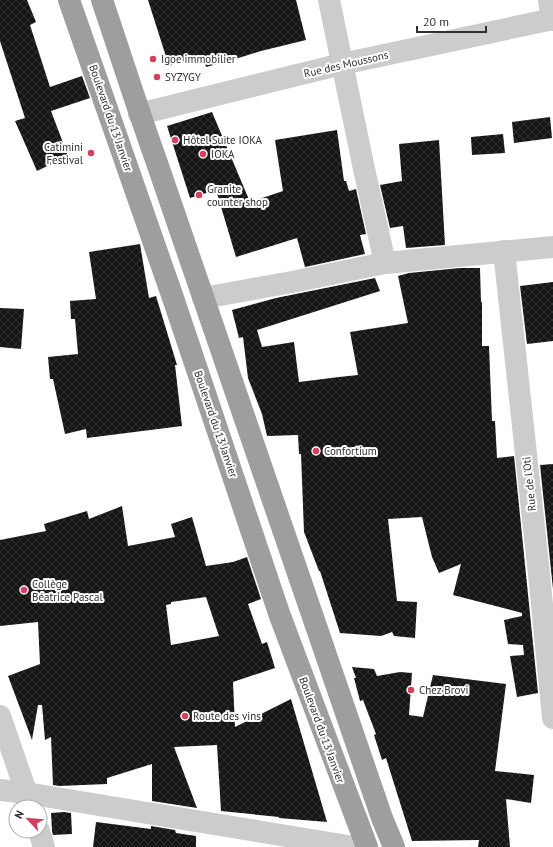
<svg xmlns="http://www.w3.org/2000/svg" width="553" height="847" viewBox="0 0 553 847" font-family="'PT Sans',sans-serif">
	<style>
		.building { fill: url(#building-cross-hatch); fill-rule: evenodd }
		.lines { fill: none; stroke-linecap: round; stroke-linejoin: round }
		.minor { stroke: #ccc; stroke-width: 22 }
		.trunk { stroke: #9e9e9e; stroke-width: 22 }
		.poi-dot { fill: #da3d5c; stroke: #fff; stroke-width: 1.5 }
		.labels { text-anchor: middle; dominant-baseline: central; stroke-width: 4; stroke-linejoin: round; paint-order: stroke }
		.poi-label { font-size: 11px; fill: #2f2f2f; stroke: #fff; text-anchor: start }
		.street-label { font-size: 11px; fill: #2f2f2f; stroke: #fff }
	</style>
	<defs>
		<pattern id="building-cross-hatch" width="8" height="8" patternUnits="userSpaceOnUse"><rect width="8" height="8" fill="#161616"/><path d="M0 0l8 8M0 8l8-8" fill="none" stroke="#303030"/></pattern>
	</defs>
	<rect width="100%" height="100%" fill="#fff"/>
	<!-- building -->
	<g class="building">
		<polygon points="0,0 27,0 36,22 30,25 50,87 82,76 90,98 51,111 68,156 37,171 15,121 25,118 0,41"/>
		<polygon points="148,0 296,0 306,40 261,51 232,60 206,67 202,55 169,66"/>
		<polygon points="212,112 250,202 283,191 275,140 337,130 344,181 346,181 349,191 356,189 366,234 360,235 365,254 305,267 297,238 236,257 216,190 190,198 167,126"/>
		<polygon points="550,117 552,138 514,143 512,122"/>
		<polygon points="503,134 505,153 472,155 471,137"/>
		<polygon points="439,140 445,245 406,248 403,226 390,228 380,185 402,181 399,144"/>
		<polygon points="140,244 149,298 156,296 177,365 175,365 182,426 87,438 86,429 65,434 53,379 50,379 48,357 78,354 75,319 71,319 70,301 96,299 89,252"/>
		<polygon points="460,268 480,268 481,302 482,302 482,346 489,346 492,421 495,421 497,458 514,456 538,693 517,697 510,656 524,655 523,645 508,644 504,620 522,616 522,613 453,595 461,564 439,573 432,557 422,517 388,519 397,601 417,602 415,638 394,636 392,632 381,636 340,633 320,571 319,571 304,532 301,454 299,454 298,435 267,436 262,414 248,378 243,337 239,338 232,310 276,298 375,278 380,291 257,330 262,347 294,342 299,382 339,377 358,375 350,332 408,323 398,276 409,273"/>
		<polygon points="553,282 553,341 527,344 520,286"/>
		<polygon points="0,308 24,309 21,349 0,347"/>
		<polygon points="553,464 553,589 540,465"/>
		<path d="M 122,506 L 128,546 L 175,537 L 171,524 L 192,517 L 206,566 L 233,562 L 247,557 L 261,599 L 248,604 L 262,644 L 267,642 L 275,668 L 233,682 L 235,727 L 291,699 L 327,822 L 279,818 L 279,817 L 221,811 L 217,745 L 174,747 L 197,808 L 152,801 L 152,764 L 107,778 L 107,784 L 59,786 L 53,785 L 51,737 L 45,740 L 42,705 L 38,705 L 32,740 L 8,676 L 40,664 L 38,622 L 0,626 L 0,540 L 46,531 L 44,524 L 87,511 L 89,519 ZM 206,597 L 219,636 L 171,645 L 166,605 L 171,604 L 171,602 Z"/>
		<polygon points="352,667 374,669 377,676 400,672 412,673 409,715 423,717 433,675 506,684 495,771 534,775 531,803 506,799 510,847 478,847 479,840 412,841 386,758 382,760 374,735 376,734 363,700 360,701 354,678 356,678"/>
		<polygon points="64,812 71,813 72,834 53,835 52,831 51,813"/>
		<polygon points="96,822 151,829 151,826 175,830 176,833 196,836 196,847 93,847"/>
	</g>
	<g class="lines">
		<!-- minor -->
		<g class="minor">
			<polyline points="329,0 364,169 385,263"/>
			<polyline points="549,0 552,20"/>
			<polyline points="139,114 342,64 553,19"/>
			<polyline points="504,251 539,574 553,718"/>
			<polyline points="203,298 292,282 385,263 553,247"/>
			<polyline points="0,716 31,806"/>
			<polyline points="0,790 26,793 354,847"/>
			<polyline points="39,831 44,847"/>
		</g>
		<!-- trunk -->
		<g class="trunk">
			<polyline points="69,0 172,295 280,616 367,847"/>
			<path d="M 102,0 C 120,53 137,107 156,160 L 382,818 L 394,847"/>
		</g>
	</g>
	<!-- markers -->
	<g class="poi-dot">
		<circle cx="153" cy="59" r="4"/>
		<circle cx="157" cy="77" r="4"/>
		<circle cx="175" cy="140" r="4"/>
		<circle cx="91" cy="153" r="4"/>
		<circle cx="203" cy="154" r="4"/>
		<circle cx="199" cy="195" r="4"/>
		<circle cx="316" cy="451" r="4"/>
		<circle cx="24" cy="590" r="4"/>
		<circle cx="411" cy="690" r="4"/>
		<circle cx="185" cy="716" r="4"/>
	</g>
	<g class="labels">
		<!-- poi labels -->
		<g class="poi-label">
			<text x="161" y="59">Igoe immobilier</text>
			<text x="165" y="77">SYZYGY</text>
			<text x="183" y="140">Hôtel Suite IOKA</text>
			<text x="83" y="147" text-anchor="end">Catimini<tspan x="83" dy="13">Festival</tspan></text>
			<text x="211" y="154">IOKA</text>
			<text x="207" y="189">Granite<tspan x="207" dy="13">counter shop</tspan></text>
			<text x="324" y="451">Confortium</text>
			<text x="32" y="584">Collège<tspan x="32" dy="13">Béatrice Pascal</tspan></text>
			<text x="419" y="690">Chez Brovi</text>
			<text x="193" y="716">Route des vins</text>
		</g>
		<!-- street labels -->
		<g class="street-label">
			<text transform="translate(346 64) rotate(-13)">Rue des Moussons</text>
			<text transform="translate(111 118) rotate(71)">Boulevard du 13 Janvier</text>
			<text transform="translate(216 424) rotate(71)">Boulevard du 13 Janvier</text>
			<text transform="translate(529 484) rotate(-96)">Rue de l'Oti</text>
			<text transform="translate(322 730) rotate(70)">Boulevard du 13 Janvier</text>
		</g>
	</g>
	<!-- north arrow -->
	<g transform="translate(28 819) rotate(296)"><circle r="19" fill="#ffffff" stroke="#acacac"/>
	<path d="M0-3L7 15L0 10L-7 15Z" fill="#da3d5c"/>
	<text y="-6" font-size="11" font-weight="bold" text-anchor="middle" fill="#2f2f2f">N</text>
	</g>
	<!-- scale -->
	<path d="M417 26v6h69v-6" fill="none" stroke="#2f2f2f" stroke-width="2"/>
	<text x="423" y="26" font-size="12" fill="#2f2f2f" stroke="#ffffff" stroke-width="3" paint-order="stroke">20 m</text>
</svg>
